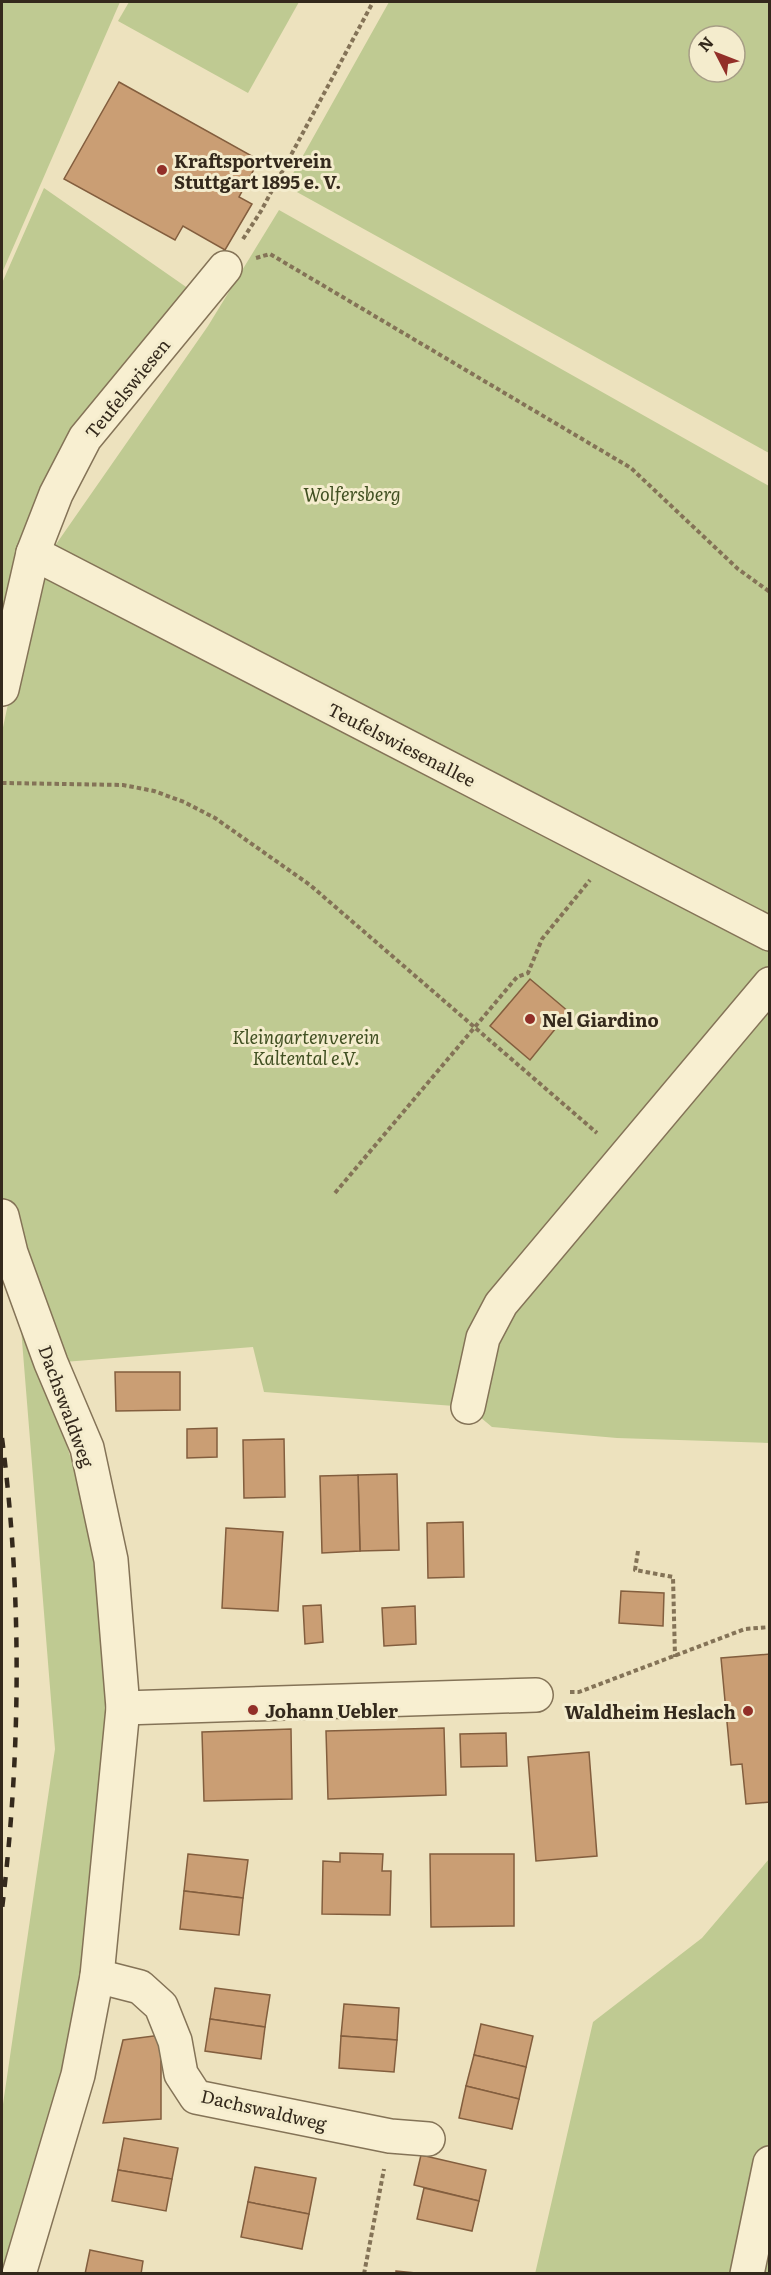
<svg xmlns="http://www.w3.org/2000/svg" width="771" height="2275" viewBox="0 0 771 2275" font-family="Literata,serif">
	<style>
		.green { fill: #bfca92; fill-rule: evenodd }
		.building { fill: #ca9e74; stroke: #835e3e; stroke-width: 1.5 }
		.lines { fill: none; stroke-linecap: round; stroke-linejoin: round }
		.minor-casing { stroke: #847357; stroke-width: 36 }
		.path { stroke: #847357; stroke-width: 4; stroke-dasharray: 4.5 3; stroke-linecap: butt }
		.minor { stroke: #f8efd1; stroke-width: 33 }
		.rail { stroke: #34291c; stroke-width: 4.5; stroke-dasharray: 10 10; stroke-linecap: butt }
		.poi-dot { fill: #922f28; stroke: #f4eccd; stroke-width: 2 }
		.labels { text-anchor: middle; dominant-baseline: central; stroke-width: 6; stroke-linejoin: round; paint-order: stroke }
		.poi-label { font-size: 18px; font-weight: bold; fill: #34291c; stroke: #f4eccd; text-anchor: start }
		.street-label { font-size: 18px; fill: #34291c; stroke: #f4eccd }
		.park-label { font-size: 18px; font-style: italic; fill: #415022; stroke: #f4eccd }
	</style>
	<rect width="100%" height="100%" fill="#ede2be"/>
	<!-- green -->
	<g class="green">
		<polygon points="2,2 120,2 2,273"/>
		<polygon points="129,2 299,2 248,93 118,21"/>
		<path d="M 389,2 L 769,2 L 769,453 L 286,186 ZM 699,36 L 735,36 L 735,72 L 699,72 Z"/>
		<polygon points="44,188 189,289 32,527 2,651 2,283"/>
		<polygon points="279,210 769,486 769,1443 617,1438 492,1427 468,1407 264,1392 253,1347 51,1363 2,1212 2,732 36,573 208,326"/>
		<polygon points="18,1291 84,1500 116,1712 75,2046 11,2273 2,2274 2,2111 55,1749"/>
		<polygon points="769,1859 769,2273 535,2274 593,2022 702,1938"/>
	</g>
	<!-- building -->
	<g class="building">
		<polygon points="119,82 259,160 239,197 252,204 225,250 183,226 175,240 64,179"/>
		<polygon points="530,979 569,1012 530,1060 490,1026"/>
		<polygon points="115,1372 180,1372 180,1410 116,1411"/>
		<polygon points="217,1428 217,1457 187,1458 187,1429"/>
		<polygon points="284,1439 285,1497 244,1498 243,1440"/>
		<polygon points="397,1474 399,1550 360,1551 358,1475"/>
		<polygon points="358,1475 360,1551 322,1553 320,1476"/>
		<polygon points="463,1522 464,1577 428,1578 427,1523"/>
		<polygon points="226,1528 283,1532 278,1611 222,1608"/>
		<polygon points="621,1591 664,1593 663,1626 619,1623"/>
		<polygon points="321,1605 323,1642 305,1644 303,1606"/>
		<polygon points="415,1606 416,1644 384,1646 382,1608"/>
		<polygon points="770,1654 770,1802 746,1804 742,1764 731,1765 721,1658"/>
		<polygon points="444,1728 446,1795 328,1799 326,1731"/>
		<polygon points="291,1729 292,1799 204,1801 202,1732"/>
		<polygon points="506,1733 507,1766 461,1767 460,1734"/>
		<polygon points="589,1752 597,1856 536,1861 528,1757"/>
		<polygon points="340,1853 383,1854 382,1871 391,1871 390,1915 322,1914 323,1861 340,1862"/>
		<polygon points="188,1854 248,1860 243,1898 184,1891"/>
		<polygon points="430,1854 514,1854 514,1926 431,1927"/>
		<polygon points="184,1891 243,1898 239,1935 180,1929"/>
		<polygon points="215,1988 270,1995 265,2027 210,2019"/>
		<polygon points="344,2004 399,2008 397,2040 341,2036"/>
		<polygon points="210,2019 265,2027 261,2059 205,2051"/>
		<polygon points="481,2024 533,2036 526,2067 474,2055"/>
		<polygon points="161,2035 161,2119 103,2123 123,2040"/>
		<polygon points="341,2036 397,2040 394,2072 339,2068"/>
		<polygon points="474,2055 526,2067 519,2099 466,2086"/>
		<polygon points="466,2086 519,2099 512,2129 459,2118"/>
		<polygon points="124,2138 178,2148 172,2179 118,2170"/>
		<polygon points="421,2155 486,2170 479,2201 414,2185"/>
		<polygon points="255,2167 316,2178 309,2214 248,2202"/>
		<polygon points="118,2170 172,2179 166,2211 112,2201"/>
		<polygon points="424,2188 479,2201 472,2231 417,2219"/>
		<polygon points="248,2202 309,2214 302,2249 241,2237"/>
		<polygon points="90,2250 143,2261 141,2274 85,2274"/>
		<polygon points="396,2271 426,2274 396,2274"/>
	</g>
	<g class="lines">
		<defs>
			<g id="minor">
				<polyline points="33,553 770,934"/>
				<polyline points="2,689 33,553 56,494 85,438 225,268"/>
				<polyline points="2,1216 11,1253 51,1363 87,1448 111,1560 123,1708 97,1976 78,2075 19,2274"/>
				<polyline points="468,1407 483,1338 501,1304 770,984"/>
				<polyline points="123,1708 536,1695"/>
				<polyline points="97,1976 140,1987 161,2006 175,2041 181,2074 196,2097 390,2136 428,2139"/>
				<polyline points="747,2274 770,2163"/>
			</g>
		</defs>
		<!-- minor casing -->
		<use href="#minor" class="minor-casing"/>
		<!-- path -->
		<g class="path">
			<polyline points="243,239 261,211 373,2"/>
			<polyline points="256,258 270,254 631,468 738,569 770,592"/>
			<polyline points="2,783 123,785 154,791 184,802 215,818 310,885 597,1133"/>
			<polyline points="335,1193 517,977 528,973 542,939 590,880"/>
			<polyline points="638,1551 635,1570 673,1577 675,1657"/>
			<polyline points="570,1692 579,1692 745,1629 770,1627"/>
			<polyline points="364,2274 384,2169"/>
		</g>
		<!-- minor -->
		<use href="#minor" class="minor"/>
		<!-- rail -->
		<path class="rail" d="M 2,1438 C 22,1594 21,1753 2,1909"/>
	</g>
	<!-- markers -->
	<g class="poi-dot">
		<circle cx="162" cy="170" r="6"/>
		<circle cx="530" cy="1019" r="6"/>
		<circle cx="253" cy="1710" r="6"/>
		<circle cx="748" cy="1711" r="6"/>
	</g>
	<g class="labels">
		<!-- poi labels -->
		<g class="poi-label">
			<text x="174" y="160">Kraftsportverein<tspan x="174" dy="21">Stuttgart 1895 e. V.</tspan></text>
			<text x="542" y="1019">Nel Giardino</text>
			<text x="265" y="1710">Johann Uebler</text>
			<text x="736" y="1711" text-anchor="end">Waldheim Heslach</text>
		</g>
		<!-- street labels -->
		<g class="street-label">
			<text transform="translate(127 388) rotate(-51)">Teufelswiesen</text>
			<text transform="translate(402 744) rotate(27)">Teufelswiesenallee</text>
			<text transform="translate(67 1406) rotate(70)">Dachswaldweg</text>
			<text transform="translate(264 2109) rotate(13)">Dachswaldweg</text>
		</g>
		<!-- park labels -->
		<g class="park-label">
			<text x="352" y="493">Wolfersberg</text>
			<text x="306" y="1036">Kleingartenverein<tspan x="306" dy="21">Kaltental e.V.</tspan></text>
		</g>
	</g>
	<!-- border -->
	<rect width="771" height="2275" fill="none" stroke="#34291c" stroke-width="6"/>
	<!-- north arrow -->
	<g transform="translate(717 54) rotate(312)"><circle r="28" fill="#f4eccd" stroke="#a79e86" stroke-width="1.5"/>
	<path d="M0-4.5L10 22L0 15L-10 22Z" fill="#922f28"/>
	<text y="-9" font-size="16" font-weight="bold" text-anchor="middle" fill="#34291c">N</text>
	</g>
</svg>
